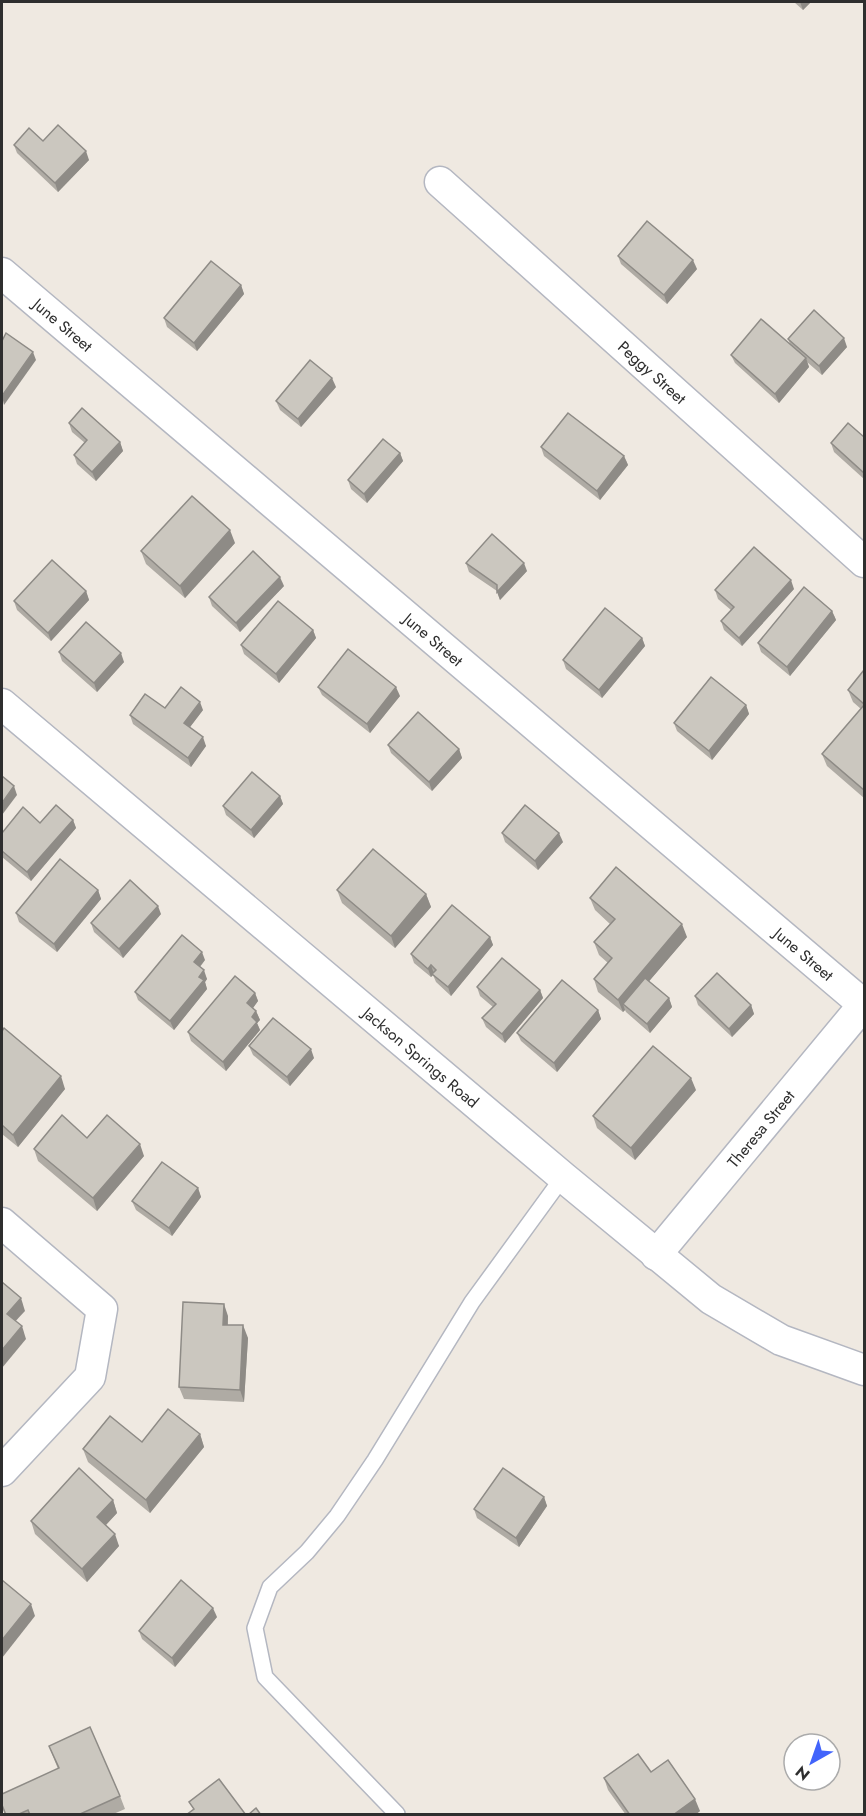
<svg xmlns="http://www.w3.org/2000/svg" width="866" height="1816" viewBox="0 0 866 1816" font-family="Jost,sans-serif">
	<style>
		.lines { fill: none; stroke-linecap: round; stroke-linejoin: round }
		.service-casing { stroke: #b4b7c1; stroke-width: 18 }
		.minor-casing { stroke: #b4b7c1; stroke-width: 33 }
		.service { stroke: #fff; stroke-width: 15 }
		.minor { stroke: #fff; stroke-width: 30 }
		.wall { fill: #afaba4 }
		.shaded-wall { fill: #8e8b86 }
		.building { fill: #cbc7bf; stroke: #8e8b86; stroke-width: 1.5 }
		.labels { text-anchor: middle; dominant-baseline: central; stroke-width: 5; stroke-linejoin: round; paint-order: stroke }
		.street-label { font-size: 16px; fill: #2e2e2e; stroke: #fff }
	</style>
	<rect width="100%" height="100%" fill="#efe9e1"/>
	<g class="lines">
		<defs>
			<polyline id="service" points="397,1814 265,1677 255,1628 270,1587 307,1552 337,1516 375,1460 472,1302 563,1177"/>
			<g id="minor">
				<path id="s1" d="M 440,182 L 864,562"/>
				<path id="s2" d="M 2,273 L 864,1005"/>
				<path id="s3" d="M 2,704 L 563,1177 L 711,1299 L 781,1340 L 864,1370"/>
				<polyline points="2,1223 102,1309 90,1377 2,1471"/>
				<path id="s4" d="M 656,1255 L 864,1004"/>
			</g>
		</defs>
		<!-- service casing -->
		<use href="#service" class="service-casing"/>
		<!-- minor casing -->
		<use href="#minor" class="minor-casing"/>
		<!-- service -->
		<use href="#service" class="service"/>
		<!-- minor -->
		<use href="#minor" class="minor"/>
	</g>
	<!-- wall -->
	<g class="wall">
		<polygon points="794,2 811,2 803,10"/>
		<polygon points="14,145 89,160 58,192 17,153"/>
		<polygon points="618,256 697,269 667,304 621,264"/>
		<polygon points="241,285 244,294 197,351 167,327 164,318"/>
		<polygon points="788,339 847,347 822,375 807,362 809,367 779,403 735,363 731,355 790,344"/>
		<polygon points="336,387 301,427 280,410 276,401"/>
		<polygon points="69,423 120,442 123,451 96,481 77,464 74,455 85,443 72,432"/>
		<polygon points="864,437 864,479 834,452 831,443"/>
		<polygon points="541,447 624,456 628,465 600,500 544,456"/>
		<polygon points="400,453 403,461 367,503 351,489 348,480"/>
		<polygon points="235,543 185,598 146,564 141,551"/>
		<polygon points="466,563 527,571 500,600 497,591 469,572"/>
		<polygon points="284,586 240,632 212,606 209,597"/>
		<polygon points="794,589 742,646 724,630 721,621 731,610 718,599 715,590"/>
		<polygon points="86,591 89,600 51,641 17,610 14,601"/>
		<polygon points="832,611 836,620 790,676 761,652 758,643"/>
		<polygon points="313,630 316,638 279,683 244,654 241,645"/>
		<polygon points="642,638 645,646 602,698 566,669 563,660"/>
		<polygon points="59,652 124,662 97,692 62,661"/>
		<polygon points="864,670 864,798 827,766 822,754 861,709 853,702 848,690"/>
		<polygon points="318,687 400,696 370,733 322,695"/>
		<polygon points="746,705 749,714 712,760 677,731 674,723"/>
		<polygon points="165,708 203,710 190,727 206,746 191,767 133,724 130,715"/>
		<polygon points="388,745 459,749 462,758 432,791 391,753"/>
		<polygon points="280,796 283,804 254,838 226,815 223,806"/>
		<polygon points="73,820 76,828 31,881 2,857 2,833 40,823"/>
		<polygon points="502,833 563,842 538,870 505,842"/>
		<polygon points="98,890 101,899 57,952 19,922 16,913"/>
		<polygon points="337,890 426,894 431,907 395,948 342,903"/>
		<polygon points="590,898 687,937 649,981 669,998 672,1007 650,1033 626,1012 625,1010 623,1012 598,992 594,979 608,963 599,955 594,942 610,924 595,910"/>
		<polygon points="161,914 123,958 94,932 91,923"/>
		<polygon points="490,937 493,945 451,996 436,982 433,975 431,977 414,963 411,954"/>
		<polygon points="205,960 200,967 207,979 205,982 207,989 174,1030 138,1000 135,992"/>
		<polygon points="477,987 540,990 543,998 505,1043 486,1027 482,1018 493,1007 480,996"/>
		<polygon points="255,993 258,1001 253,1008 256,1011 260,1020 257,1023 260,1030 226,1071 191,1041 188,1032"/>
		<polygon points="695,996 751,1005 754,1014 732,1037 698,1005"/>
		<polygon points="598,1010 601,1019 557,1072 521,1041 517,1033"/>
		<polygon points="2,1031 65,1089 18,1147 2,1134"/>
		<polygon points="249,1046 314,1058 290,1086 253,1055"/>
		<polygon points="696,1090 635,1160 597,1128 593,1116"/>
		<polygon points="87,1138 144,1156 97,1211 38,1161 34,1149"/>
		<polygon points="198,1188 201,1197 172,1236 136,1210 132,1201"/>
		<polygon points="228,1316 228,1325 248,1338 244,1402 184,1399 179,1387"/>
		<polygon points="200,1434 204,1447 150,1513 88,1462 83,1449"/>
		<polygon points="544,1497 547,1506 519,1547 477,1518 474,1509"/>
		<polygon points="113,1500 117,1513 106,1525 119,1546 87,1582 35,1534 31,1521"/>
		<polygon points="217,1617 175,1667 142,1639 139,1631"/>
		<polygon points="49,1746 120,1796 125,1809 111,1815 5,1815 2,1806 2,1794 58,1769"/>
		<polygon points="651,1772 700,1811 695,1815 626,1815 608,1790 604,1778"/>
	</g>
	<!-- shaded-wall -->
	<g class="shaded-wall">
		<polygon points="800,2 811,2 803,10"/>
		<polygon points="86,151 89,160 58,192 55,183"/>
		<polygon points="693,260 697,269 667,304 664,295"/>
		<polygon points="241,285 244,294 197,351 194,343"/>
		<polygon points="844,338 847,347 822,375 819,366"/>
		<polygon points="33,352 36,360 4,405 2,396"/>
		<polygon points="806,358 809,367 779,403 775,394"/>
		<polygon points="332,378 336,387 301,427 298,419"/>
		<polygon points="120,442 123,451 96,481 92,472"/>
		<polygon points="400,453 403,461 367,503 364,494"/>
		<polygon points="624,456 628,465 600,500 597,491"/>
		<polygon points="230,530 235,543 185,598 180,586"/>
		<polygon points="524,563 527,571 500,600 497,592"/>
		<polygon points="280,577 284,586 240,632 236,623"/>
		<polygon points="791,580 794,589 742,646 739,638"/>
		<polygon points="86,591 89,600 51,641 48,633"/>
		<polygon points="832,611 836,620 790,676 787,667"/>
		<polygon points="313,630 316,638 279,683 276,674"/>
		<polygon points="642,638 645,646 602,698 599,690"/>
		<polygon points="121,653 124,662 97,692 94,683"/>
		<polygon points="396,687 400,696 370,733 367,724"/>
		<polygon points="200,702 203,710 187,731 184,723"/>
		<polygon points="746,705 749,714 712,760 709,751"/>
		<polygon points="203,737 206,746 191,767 188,758"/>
		<polygon points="459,749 462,758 432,791 429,782"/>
		<polygon points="14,786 17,795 2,815 2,803"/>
		<polygon points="280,796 283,804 254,838 251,830"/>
		<polygon points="73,820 76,828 31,881 27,872"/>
		<polygon points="559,833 563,842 538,870 535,861"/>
		<polygon points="98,890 101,899 57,952 54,944"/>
		<polygon points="426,894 431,907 395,948 391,936"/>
		<polygon points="158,906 161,914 123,958 119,949"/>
		<polygon points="682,924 687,937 627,1007 623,1004 625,1010 623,1012 618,1000"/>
		<polygon points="490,937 493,945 451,996 448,987"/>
		<polygon points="202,952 205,960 197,970 194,962"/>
		<polygon points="431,965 434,974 431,977 428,969"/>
		<polygon points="204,970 207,979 205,982 207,989 174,1030 170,1021"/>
		<polygon points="540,990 543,998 505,1043 502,1034"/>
		<polygon points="255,993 258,1001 250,1012 247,1003"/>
		<polygon points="669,998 672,1007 650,1033 647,1024"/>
		<polygon points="751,1005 754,1014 732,1037 729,1029"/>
		<polygon points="598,1010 601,1019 557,1072 554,1063"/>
		<polygon points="256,1011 260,1020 257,1023 260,1030 226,1071 223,1062 252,1017"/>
		<polygon points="311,1049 314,1058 290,1086 287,1077"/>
		<polygon points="61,1076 65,1089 18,1147 13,1135"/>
		<polygon points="691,1078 696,1090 635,1160 631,1148"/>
		<polygon points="140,1144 144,1156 97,1211 93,1198"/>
		<polygon points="198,1188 201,1197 172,1236 169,1228"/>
		<polygon points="21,1298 25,1311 11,1326 7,1314"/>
		<polygon points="224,1304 228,1316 227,1337 223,1325"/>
		<polygon points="243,1325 248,1338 244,1402 240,1390"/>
		<polygon points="22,1326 26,1339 2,1368 2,1350"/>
		<polygon points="200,1434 204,1447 150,1513 146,1500"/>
		<polygon points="544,1497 547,1506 519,1547 516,1538"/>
		<polygon points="113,1500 117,1513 102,1529 97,1517"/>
		<polygon points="115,1534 119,1546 87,1582 82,1569"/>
		<polygon points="31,1604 35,1616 2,1658 2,1640"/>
		<polygon points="213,1608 217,1617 175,1667 172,1658"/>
		<polygon points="695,1799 700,1811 695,1815 673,1815"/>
	</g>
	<!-- building -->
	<g class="building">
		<polygon points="58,125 86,151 55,183 14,145 29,128 43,141"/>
		<polygon points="647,221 693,260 664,295 618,256"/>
		<polygon points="211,261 241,285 194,343 164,318"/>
		<polygon points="814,310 844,338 819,366 788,339"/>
		<polygon points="761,319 806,358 775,394 731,355"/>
		<polygon points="6,333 33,352 2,396 2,341"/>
		<polygon points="310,360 332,378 298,419 276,401"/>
		<polygon points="82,408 120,442 92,472 74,455 87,440 69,423"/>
		<polygon points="568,413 624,456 597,491 541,447"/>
		<polygon points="848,423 864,437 864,473 831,443"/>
		<polygon points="383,439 400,453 364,494 348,480"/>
		<polygon points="192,496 230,530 180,586 141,551"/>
		<polygon points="492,534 524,563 497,592 497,585 466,563"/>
		<polygon points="754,547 791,580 739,638 721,621 734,607 715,590"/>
		<polygon points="253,551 280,577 236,623 209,597"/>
		<polygon points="52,560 86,591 48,633 14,601"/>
		<polygon points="804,587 832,611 787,667 758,643"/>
		<polygon points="278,601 313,630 276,674 241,645"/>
		<polygon points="605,608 642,638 599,690 563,660"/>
		<polygon points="86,622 121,653 94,683 59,652"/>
		<polygon points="348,649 396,687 367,724 318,687"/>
		<polygon points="864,670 864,704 848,690"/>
		<polygon points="711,677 746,705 709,751 674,723"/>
		<polygon points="181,687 200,702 184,723 203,737 188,758 130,715 145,694 165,708"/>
		<polygon points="864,705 864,790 822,754"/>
		<polygon points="418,712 459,749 429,782 388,745"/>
		<polygon points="252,772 280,796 251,830 223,806"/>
		<polygon points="2,776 14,786 2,803"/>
		<polygon points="56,805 73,820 27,872 2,851 2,833 23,807 40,823"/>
		<polygon points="525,805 559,833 535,861 502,833"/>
		<polygon points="373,849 426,894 391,936 337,890"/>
		<polygon points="60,859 98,890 54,944 16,913"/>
		<polygon points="616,867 682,924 618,1000 594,979 612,958 594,942 615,919 590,898"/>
		<polygon points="130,880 158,906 119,949 91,923"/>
		<polygon points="452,905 490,937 448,987 432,974 436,970 431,965 428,969 411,954"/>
		<polygon points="182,935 202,952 194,962 204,970 199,977 204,980 170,1021 135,992"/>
		<polygon points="502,958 540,990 502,1034 482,1018 496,1004 477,987"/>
		<polygon points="717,973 751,1005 729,1029 695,996"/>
		<polygon points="235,976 255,993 247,1003 256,1011 252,1017 257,1022 223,1062 188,1032"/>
		<polygon points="645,978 669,998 647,1024 623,1004"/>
		<polygon points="562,980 598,1010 554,1063 517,1033"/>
		<polygon points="273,1018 311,1049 287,1077 249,1046"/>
		<polygon points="4,1028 61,1076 13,1135 2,1125 2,1031"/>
		<polygon points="653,1046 691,1078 631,1148 593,1116"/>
		<polygon points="62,1115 87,1138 107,1115 140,1144 93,1198 34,1149"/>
		<polygon points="162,1162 198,1188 169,1228 132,1201"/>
		<polygon points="2,1282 21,1298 7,1314 22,1326 2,1350"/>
		<polygon points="183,1302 224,1304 223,1325 243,1325 240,1390 179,1387"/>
		<polygon points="168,1409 200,1434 146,1500 83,1449 110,1416 142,1442"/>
		<polygon points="79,1468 113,1500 97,1517 115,1534 82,1569 31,1521"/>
		<polygon points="503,1468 544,1497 516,1538 474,1509"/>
		<polygon points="2,1580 31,1604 2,1640"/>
		<polygon points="181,1580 213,1608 172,1658 139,1631"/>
		<polygon points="90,1727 120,1796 78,1815 30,1815 28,1810 17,1815 6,1815 2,1805 2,1794 59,1768 49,1746"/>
		<polygon points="638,1754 651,1772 668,1760 695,1799 673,1815 630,1815 604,1778"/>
		<polygon points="219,1779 246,1815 186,1815 194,1809 189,1802"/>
		<polygon points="256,1808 261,1815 248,1815"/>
	</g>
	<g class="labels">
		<!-- street labels -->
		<g class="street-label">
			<text stroke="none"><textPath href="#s2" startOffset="80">June Street</textPath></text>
			<text stroke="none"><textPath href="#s1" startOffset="285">Peggy Street</textPath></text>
			<text stroke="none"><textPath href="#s2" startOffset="566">June Street</textPath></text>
			<text stroke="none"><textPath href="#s2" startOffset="1052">June Street</textPath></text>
			<text stroke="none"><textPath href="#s3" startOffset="548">Jackson Springs Road</textPath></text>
			<text stroke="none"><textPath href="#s4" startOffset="164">Theresa Street</textPath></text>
		</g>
	</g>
	<!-- border -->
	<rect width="866" height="1816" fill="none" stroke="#2e2e2e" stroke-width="6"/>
	<!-- north arrow -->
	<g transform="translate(812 1762) rotate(220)"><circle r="28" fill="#ffffff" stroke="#ababab" stroke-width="1.5"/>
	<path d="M0-4.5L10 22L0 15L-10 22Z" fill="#4264fb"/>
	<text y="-9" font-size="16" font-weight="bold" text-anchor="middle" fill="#2e2e2e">N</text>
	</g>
</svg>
